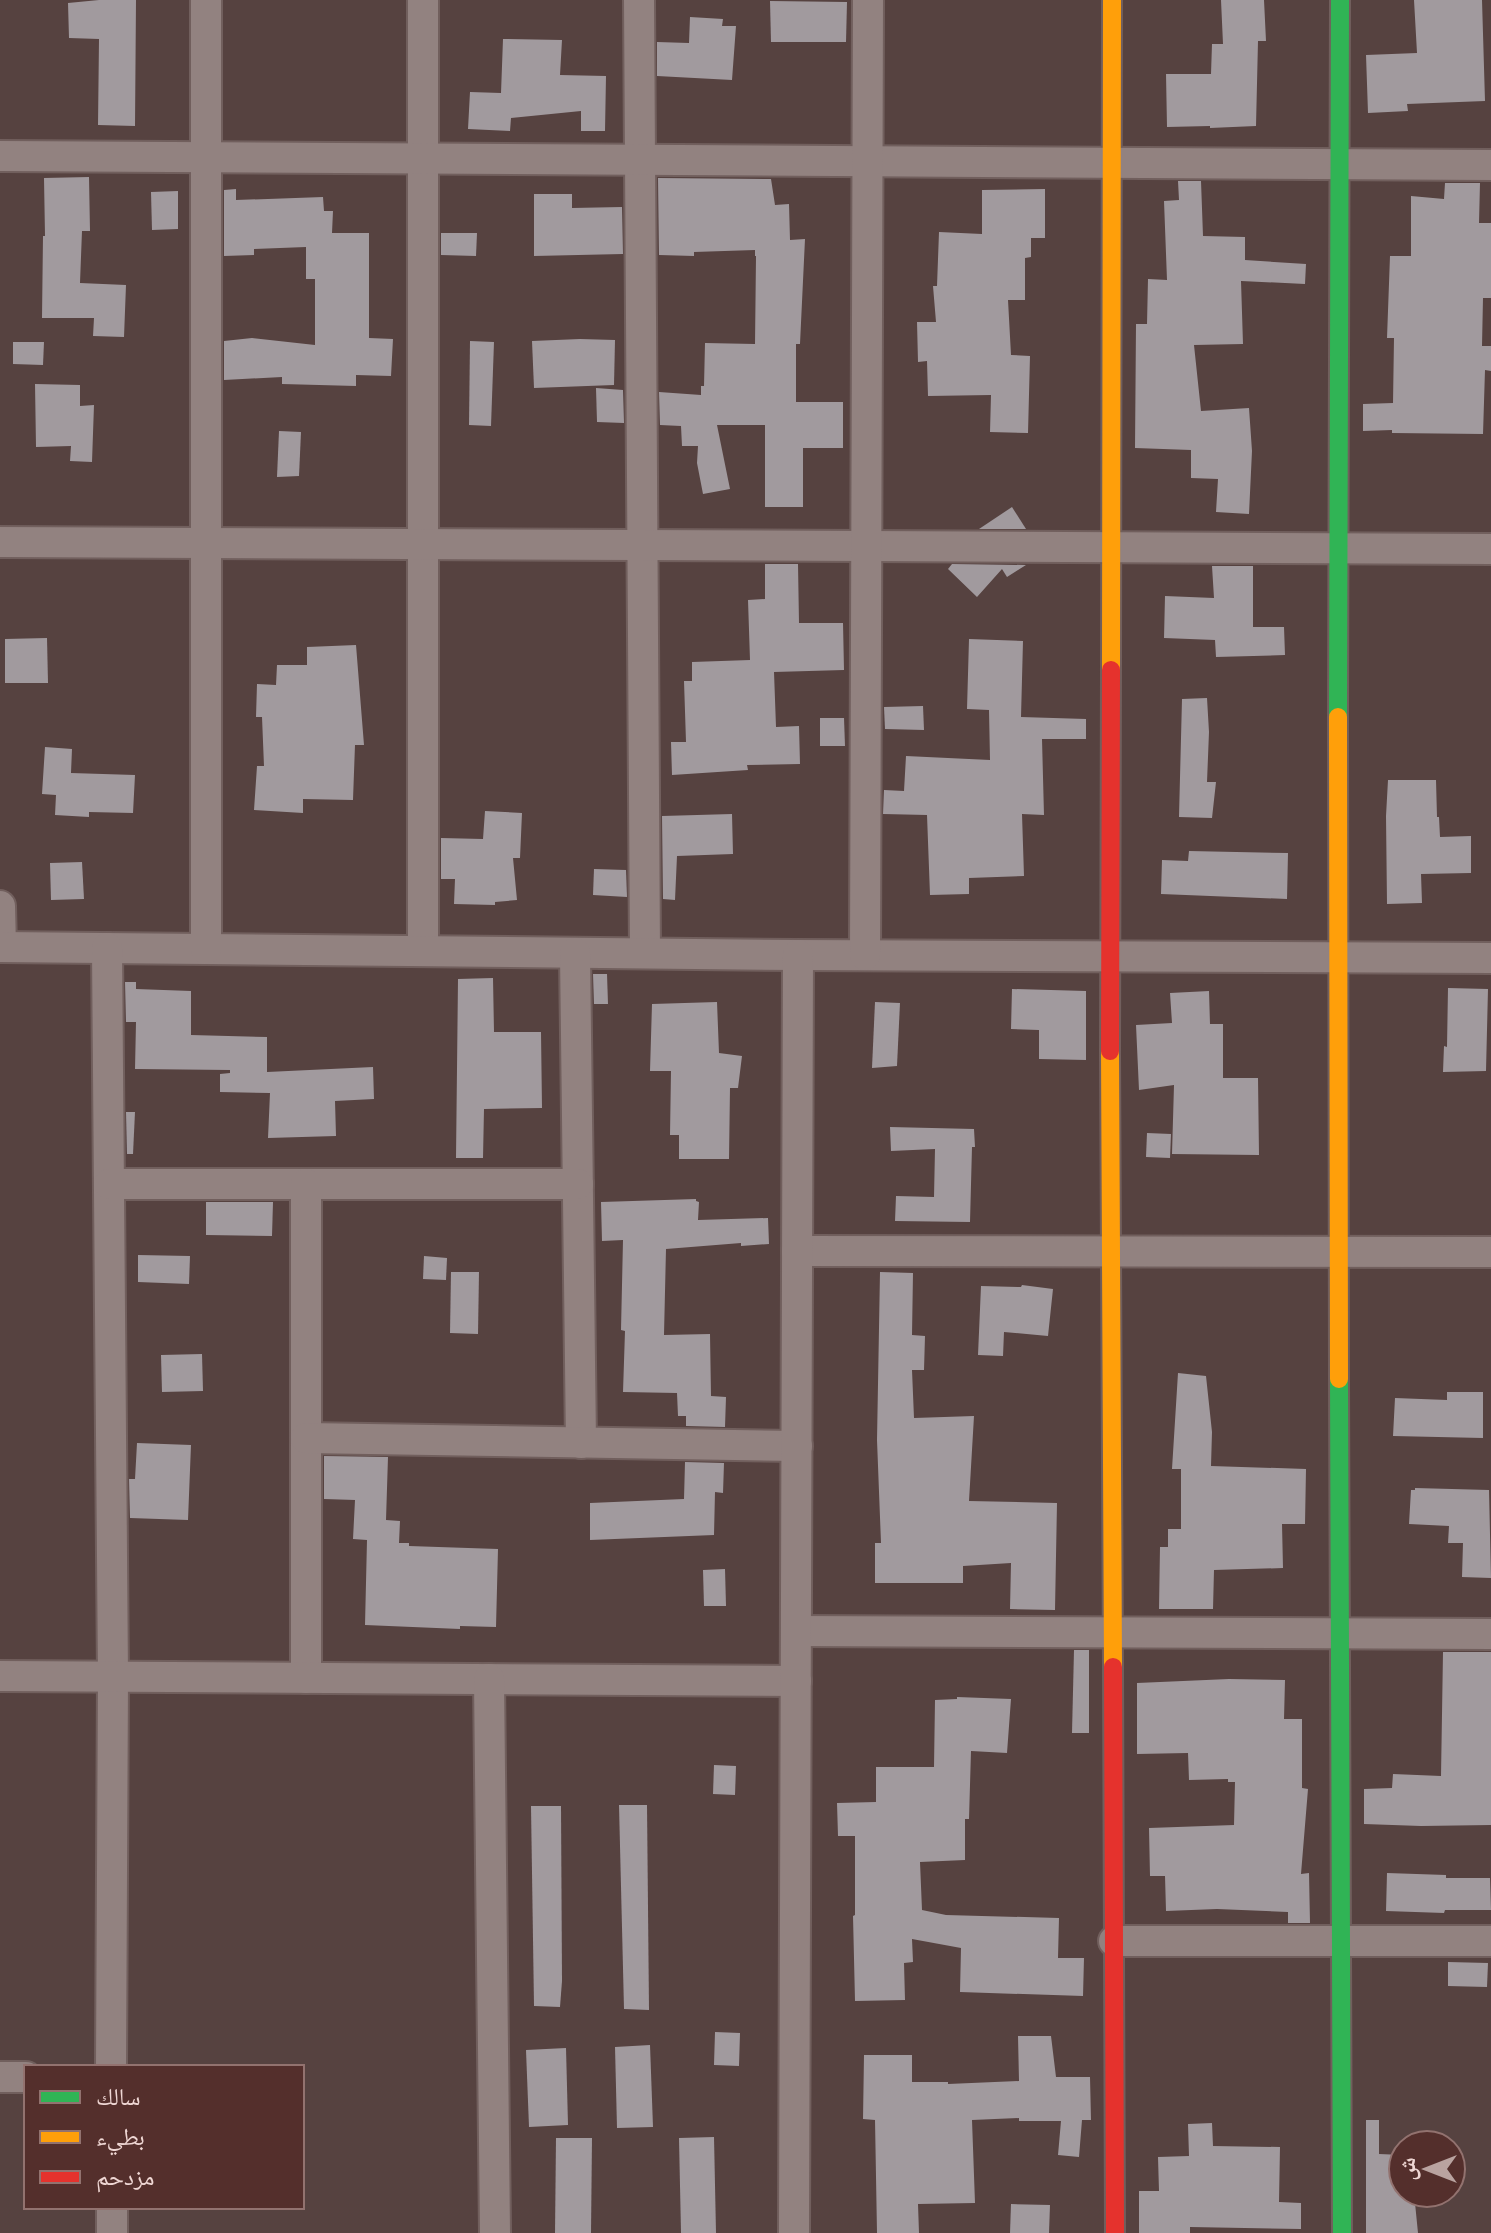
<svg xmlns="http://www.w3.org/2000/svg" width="1491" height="2233" viewBox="0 0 1491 2233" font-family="Poppins,'Noto Naskh Arabic',sans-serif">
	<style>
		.building { fill: #a19a9e }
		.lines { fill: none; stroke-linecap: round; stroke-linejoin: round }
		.street-casing { stroke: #715f5d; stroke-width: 34 }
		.fast-casing { stroke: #715f5d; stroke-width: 22 }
		.slow-casing { stroke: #715f5d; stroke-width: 22 }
		.jam-casing { stroke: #715f5d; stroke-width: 22 }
		.street { stroke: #928280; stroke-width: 30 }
		.fast { stroke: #30b455; stroke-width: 18 }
		.slow { stroke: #ff9f0a; stroke-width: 18 }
		.jam { stroke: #e5322d; stroke-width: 18 }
	</style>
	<rect width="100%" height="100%" fill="#564240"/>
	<!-- building -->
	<g class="building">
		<polygon points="99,0 136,0 135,126 98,125 99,39 69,38 68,3"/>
		<polygon points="1221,0 1264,0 1266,41 1258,41 1256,126 1210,128 1210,126 1167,127 1166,74 1211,74 1212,44 1223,44"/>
		<polygon points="1414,0 1482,0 1485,101 1407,104 1408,111 1368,113 1366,55 1417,53"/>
		<polygon points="770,1 847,2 846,42 771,42"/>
		<polygon points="690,17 723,19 722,26 736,26 732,80 657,76 657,42 689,43"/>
		<polygon points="503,39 562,40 560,75 606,76 605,131 581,131 581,111 511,118 510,131 468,129 470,92 501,93"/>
		<polygon points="89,177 90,231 82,231 80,283 126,285 124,337 93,336 94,318 42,318 43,236 45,236 44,178"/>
		<polygon points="658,178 771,179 775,205 789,204 790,240 805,239 800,344 796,344 796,402 843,402 843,448 803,448 803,507 765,507 765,425 717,425 730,489 703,494 697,463 698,446 682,446 681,426 660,425 659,392 701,395 701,386 704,386 705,343 755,344 756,256 755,256 755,250 694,252 694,256 659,255"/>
		<polygon points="1178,181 1201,181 1203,236 1245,237 1245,260 1306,264 1305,284 1241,281 1243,344 1194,345 1201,411 1249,408 1252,451 1249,514 1216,512 1218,479 1191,478 1191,450 1135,448 1136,324 1147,324 1148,279 1167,280 1164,201 1179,200"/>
		<polygon points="1445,183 1480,183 1479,223 1491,223 1491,298 1483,298 1482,346 1491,346 1491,371 1485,370 1483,434 1392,433 1392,430 1363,431 1363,404 1393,403 1394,338 1387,338 1390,256 1411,256 1411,196 1444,199"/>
		<polygon points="236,189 236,200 323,197 324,211 333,211 332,233 369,233 369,338 393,339 391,376 356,375 356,386 282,384 282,377 224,380 224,341 252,338 315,345 315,279 306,279 306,247 254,249 254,255 224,256 224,190"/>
		<polygon points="1045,189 1045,238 1031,238 1031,257 1025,258 1025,300 1008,300 1011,355 1030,356 1028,433 990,432 991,395 928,396 927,361 918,362 917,322 936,322 933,286 937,286 939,232 982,234 982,190"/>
		<polygon points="178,191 178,229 152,230 151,192"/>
		<polygon points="534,194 572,194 572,208 622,207 623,254 534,256"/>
		<polygon points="441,233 477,233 476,256 441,255"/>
		<polygon points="580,339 615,340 614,385 534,388 532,341"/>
		<polygon points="470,341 494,342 491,426 469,425"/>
		<polygon points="13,342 44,342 43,365 13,364"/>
		<polygon points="35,384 80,385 80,406 94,405 92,462 70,461 71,446 36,447"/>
		<polygon points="596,388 623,390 624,423 597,422"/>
		<polygon points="279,431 301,432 299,476 277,477"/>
		<polygon points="1012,507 1026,529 979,529"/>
		<polygon points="765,564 798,564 799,623 843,623 844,670 774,672 776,727 799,726 800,764 747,765 748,770 672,775 671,742 686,742 684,681 692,681 692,662 750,660 748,600 765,599"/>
		<polygon points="952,564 1026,565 1007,577 1002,569 977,597 948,569"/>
		<polygon points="1212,566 1253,566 1253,627 1284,627 1285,655 1216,657 1215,640 1164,638 1165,596 1214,598"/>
		<polygon points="47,638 48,683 5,683 5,639"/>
		<polygon points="969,639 1023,641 1021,717 1086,719 1086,739 1042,739 1044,815 1022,814 1024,876 969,878 969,894 930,895 927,815 883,814 884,790 904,791 906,756 990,760 989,710 967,709"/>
		<polygon points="356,645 364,745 355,745 353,800 303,799 303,813 254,810 257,766 264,766 262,717 256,717 257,684 276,685 277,665 307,665 307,647"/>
		<polygon points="1207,698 1209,732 1207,782 1216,782 1212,818 1179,817 1182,699"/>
		<polygon points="923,706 924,730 885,729 884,707"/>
		<polygon points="820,718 844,718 845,746 820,746"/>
		<polygon points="45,747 72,749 71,773 135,775 133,813 89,812 89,817 55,815 56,795 42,794"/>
		<polygon points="1388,780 1436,780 1437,817 1439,817 1440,837 1471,836 1471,873 1421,874 1422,903 1387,904 1386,816"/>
		<polygon points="485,811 522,813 520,858 513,858 517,900 495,902 495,905 454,904 455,879 441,879 441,838 483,839"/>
		<polygon points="732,814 733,854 677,856 675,900 663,899 662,816"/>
		<polygon points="1189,851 1288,853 1287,899 1161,894 1162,860 1188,861"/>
		<polygon points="82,862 84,899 51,900 50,863"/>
		<polygon points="594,869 626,870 627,897 593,895"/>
		<polygon points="593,974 607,974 608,1004 594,1004"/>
		<polygon points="493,978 494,1032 541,1032 542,1108 484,1109 483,1158 456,1158 458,979"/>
		<polygon points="125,982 136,982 136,989 191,991 191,1035 267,1037 267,1072 373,1067 374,1099 335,1101 336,1136 268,1138 270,1093 220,1092 220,1074 230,1073 230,1070 135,1069 136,1022 126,1022"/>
		<polygon points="1448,988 1488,989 1486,1071 1443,1072 1444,1046 1447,1047"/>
		<polygon points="1012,989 1086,991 1086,1060 1039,1059 1039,1030 1011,1029"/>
		<polygon points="1209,991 1210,1024 1223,1024 1223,1078 1258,1078 1259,1155 1172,1154 1174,1085 1139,1090 1136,1025 1172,1023 1170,993"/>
		<polygon points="717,1002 719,1053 742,1056 738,1088 730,1088 729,1159 679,1159 679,1135 670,1135 671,1071 650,1071 652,1004"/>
		<polygon points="875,1002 900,1003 897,1066 872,1068"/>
		<polygon points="126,1112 135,1112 133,1154 127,1154"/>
		<polygon points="890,1127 974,1129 975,1147 972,1147 970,1222 895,1221 896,1196 934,1197 935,1149 891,1151"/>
		<polygon points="1147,1133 1171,1134 1170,1158 1146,1157"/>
		<polygon points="696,1199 696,1201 699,1202 698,1220 768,1218 769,1244 741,1246 741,1243 666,1249 664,1335 710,1334 711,1396 726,1397 725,1427 686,1426 686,1416 678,1416 677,1393 623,1392 625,1331 621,1330 623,1240 602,1241 601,1202"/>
		<polygon points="206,1202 273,1202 272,1236 206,1235"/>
		<polygon points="138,1255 190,1256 189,1284 138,1282"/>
		<polygon points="424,1256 447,1258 446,1280 423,1279"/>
		<polygon points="451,1272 479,1272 478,1334 450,1333"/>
		<polygon points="880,1272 913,1273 912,1335 925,1336 924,1370 912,1370 914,1418 974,1416 969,1501 1057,1503 1055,1610 1010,1609 1011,1563 963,1566 963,1583 875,1583 875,1543 881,1543 877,1440"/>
		<polygon points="1022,1285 1053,1289 1048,1336 1004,1332 1003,1356 978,1355 981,1286 1021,1287"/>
		<polygon points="202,1354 203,1391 162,1392 161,1355"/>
		<polygon points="1178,1373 1206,1376 1212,1432 1211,1466 1306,1469 1305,1524 1282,1524 1283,1568 1214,1570 1213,1609 1159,1609 1160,1547 1168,1547 1168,1529 1181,1529 1181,1469 1172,1469"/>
		<polygon points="1447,1392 1483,1392 1483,1438 1393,1436 1395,1398 1447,1400"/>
		<polygon points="137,1443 191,1445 188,1520 130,1518 129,1479 135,1479"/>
		<polygon points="324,1456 388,1457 386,1520 400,1521 399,1543 409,1543 409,1546 498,1549 496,1627 460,1626 460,1629 365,1625 367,1540 353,1539 355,1500 324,1499"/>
		<polygon points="685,1462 724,1463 723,1493 715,1492 714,1535 590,1540 590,1503 684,1499"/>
		<polygon points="1415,1488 1489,1490 1491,1578 1462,1577 1463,1543 1448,1543 1449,1526 1409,1524 1411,1490 1415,1490"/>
		<polygon points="725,1569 726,1606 704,1606 703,1570"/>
		<polygon points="1074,1650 1089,1650 1089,1733 1072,1733"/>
		<polygon points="1443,1652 1491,1652 1491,1825 1421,1826 1364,1824 1364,1789 1392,1788 1393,1774 1441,1776"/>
		<polygon points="1229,1679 1285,1680 1284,1719 1302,1719 1302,1788 1308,1789 1301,1874 1309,1873 1310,1923 1288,1923 1288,1912 1217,1909 1166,1911 1165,1876 1150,1876 1149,1828 1234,1825 1235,1782 1228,1782 1228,1779 1189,1780 1188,1753 1137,1754 1137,1683"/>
		<polygon points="957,1697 1011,1699 1007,1753 971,1751 969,1819 965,1819 965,1860 920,1862 922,1910 946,1915 1059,1918 1058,1958 1084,1958 1083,1996 960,1992 961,1948 912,1939 913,1962 904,1963 905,2000 855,2001 853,1916 855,1915 855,1836 838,1836 837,1803 876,1802 876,1767 934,1767 935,1700 957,1699"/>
		<polygon points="714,1765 736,1766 735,1795 713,1794"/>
		<polygon points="619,1805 647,1805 649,2010 624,2009"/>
		<polygon points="531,1806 561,1806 562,1981 560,2007 534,2006"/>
		<polygon points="1387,1873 1446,1875 1446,1878 1490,1878 1491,1910 1445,1910 1444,1913 1386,1911"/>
		<polygon points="1448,1962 1488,1963 1487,1987 1448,1986"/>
		<polygon points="715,2032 740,2033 739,2066 714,2065"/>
		<polygon points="1018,2036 1051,2036 1056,2077 1090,2077 1091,2120 1082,2120 1079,2157 1058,2155 1061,2121 1019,2121 1019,2118 972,2120 975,2203 918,2204 919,2233 877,2233 875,2120 863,2119 864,2055 912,2055 912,2082 948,2082 948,2084 1019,2081"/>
		<polygon points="650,2045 653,2127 617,2128 615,2047"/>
		<polygon points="566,2048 568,2125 529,2127 526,2050"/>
		<polygon points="1366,2120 1379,2120 1379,2154 1403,2155 1403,2193 1414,2193 1418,2233 1366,2233"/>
		<polygon points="1212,2123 1213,2146 1280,2147 1279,2202 1301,2203 1301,2229 1190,2227 1190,2233 1139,2233 1139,2191 1159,2191 1158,2157 1189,2156 1188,2124"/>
		<polygon points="714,2137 716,2233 681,2233 679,2138"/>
		<polygon points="556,2138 592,2138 591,2233 555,2233"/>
		<polygon points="1011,2204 1050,2205 1049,2233 1010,2233"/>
	</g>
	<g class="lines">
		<defs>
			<g id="street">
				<polyline points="423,0 423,951"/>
				<polyline points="639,0 645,953"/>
				<polyline points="0,156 1491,165"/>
				<polyline points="0,542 1491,549"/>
				<polyline points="0,906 1,947"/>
				<polyline points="0,947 798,955 1491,958"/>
				<polyline points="107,948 113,1677 111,2067"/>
				<polyline points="206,949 206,0"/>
				<polyline points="575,953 581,1443"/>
				<polyline points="865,955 868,0"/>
				<polyline points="109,1184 578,1184"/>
				<polyline points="306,1184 306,1678"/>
				<polyline points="797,1251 1491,1252"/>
				<polyline points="306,1438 797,1446"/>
				<polyline points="796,1631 1491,1634"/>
				<polyline points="0,1676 796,1681"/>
				<polyline points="489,1679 495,2233"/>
				<polyline points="1114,1941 1491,1941"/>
				<polyline points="0,2077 26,2077"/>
				<polyline points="112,2207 112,2233"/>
				<polyline points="794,2233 798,955"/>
			</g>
			<g id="fast">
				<polyline points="1338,717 1340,0"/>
				<polyline points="1339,1379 1342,2233"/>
			</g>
			<g id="slow">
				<polyline points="1111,670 1112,0"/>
				<polyline points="1338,717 1339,1379"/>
				<polyline points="1110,1051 1113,1667"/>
			</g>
			<g id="jam">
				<polyline points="1110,1051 1111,670"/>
				<polyline points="1113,1667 1115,2233"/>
			</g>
		</defs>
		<!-- street casing -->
		<use href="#street" class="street-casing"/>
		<!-- fast casing -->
		<use href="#fast" class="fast-casing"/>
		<!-- slow casing -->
		<use href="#slow" class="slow-casing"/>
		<!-- jam casing -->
		<use href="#jam" class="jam-casing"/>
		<!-- street -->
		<use href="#street" class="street"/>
		<!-- fast -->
		<use href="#fast" class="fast"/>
		<!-- slow -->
		<use href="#slow" class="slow"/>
		<!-- jam -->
		<use href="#jam" class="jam"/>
	</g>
	<!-- legend -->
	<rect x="24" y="2065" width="280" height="144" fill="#542f2c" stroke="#92726f" stroke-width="2"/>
	<rect x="40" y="2091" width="40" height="12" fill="#30b455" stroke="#92726f" stroke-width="2"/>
	<text x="96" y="2105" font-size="24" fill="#efd7d4">سالك</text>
	<rect x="40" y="2131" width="40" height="12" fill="#ff9f0a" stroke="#92726f" stroke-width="2"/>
	<text x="96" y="2145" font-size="24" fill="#efd7d4">بطيء</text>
	<rect x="40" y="2171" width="40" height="12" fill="#e5322d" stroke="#92726f" stroke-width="2"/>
	<text x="96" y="2185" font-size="24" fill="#efd7d4">مزدحم</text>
	<!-- north arrow -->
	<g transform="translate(1427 2169) rotate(270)"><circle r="38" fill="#542f2c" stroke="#92726f" stroke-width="2"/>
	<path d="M0-6L14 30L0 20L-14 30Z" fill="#b9a3a0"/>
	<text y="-12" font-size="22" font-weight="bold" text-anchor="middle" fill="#efd7d4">ش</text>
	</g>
</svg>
